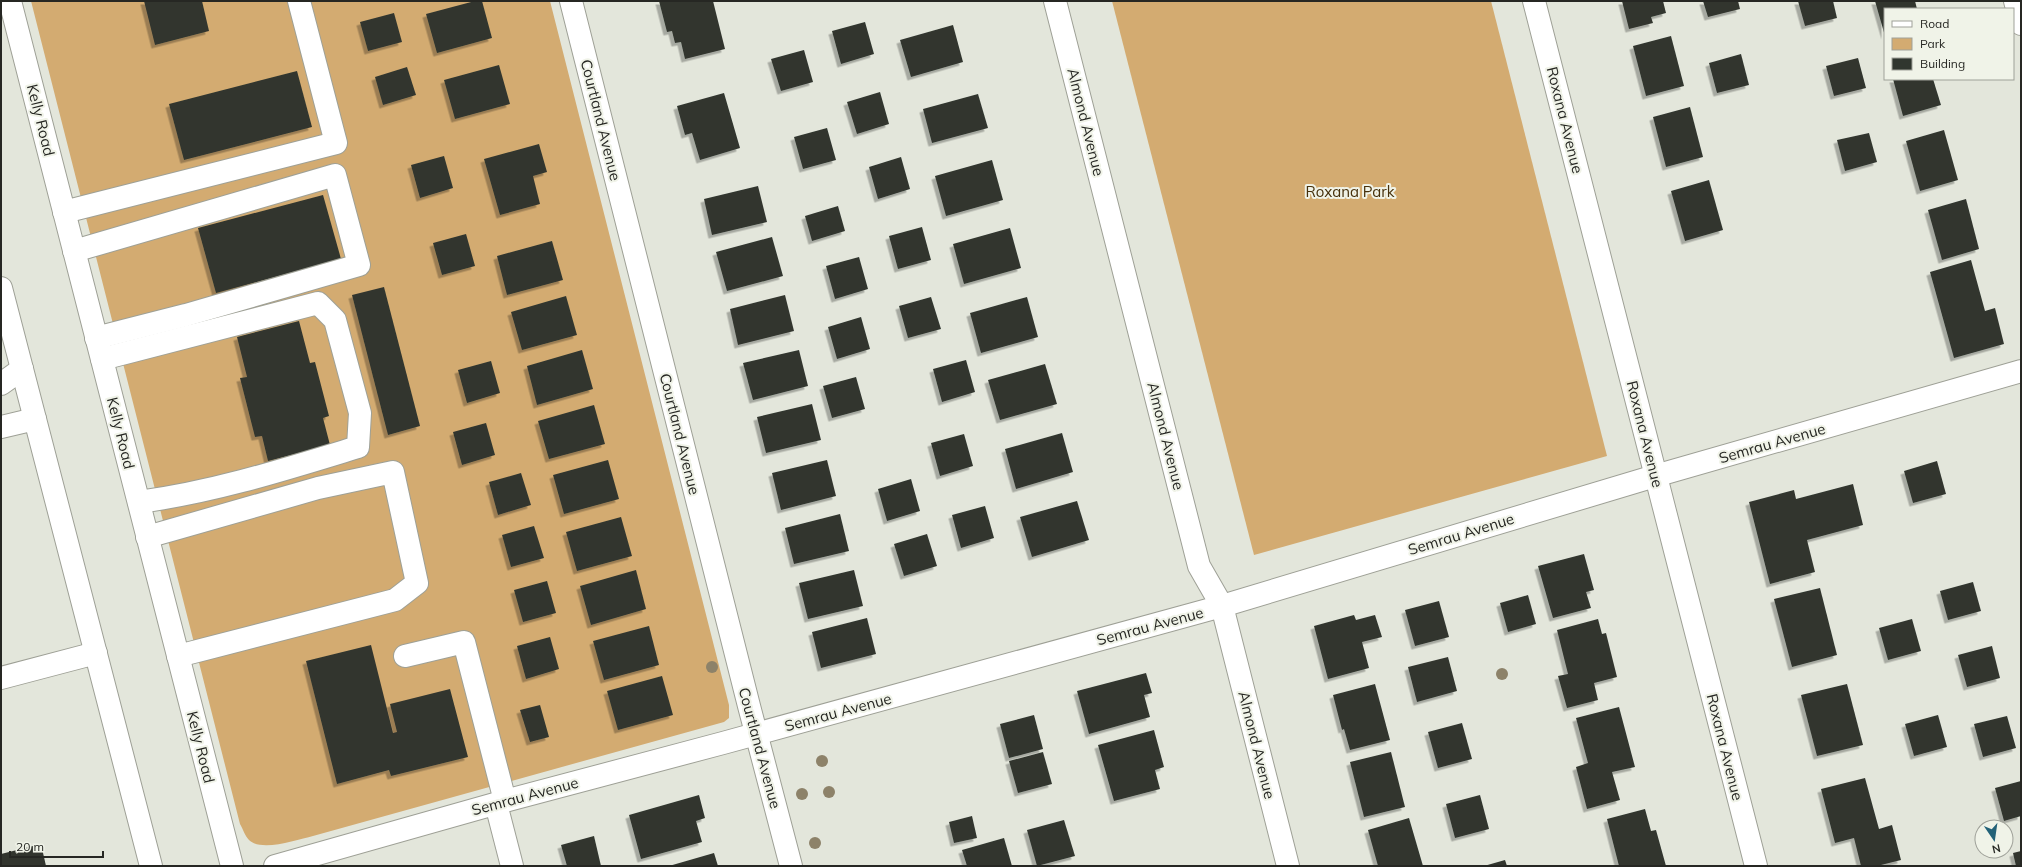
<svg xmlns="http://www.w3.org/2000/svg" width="2022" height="867" viewBox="0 0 2022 867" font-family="Mulish,sans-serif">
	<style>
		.green { fill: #d3ab71 }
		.building { fill: #30362f; filter: url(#shadow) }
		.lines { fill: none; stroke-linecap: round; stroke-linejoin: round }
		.minor-casing { stroke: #9ea096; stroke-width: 24 }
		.minor { stroke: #fff; stroke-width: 22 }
		.tree { fill: #8d8269 }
		.labels { text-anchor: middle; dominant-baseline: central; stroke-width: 4; stroke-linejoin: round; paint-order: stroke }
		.street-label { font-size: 15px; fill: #262723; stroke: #f0f3e8 }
		.park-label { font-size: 15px; fill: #46300b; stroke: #f0f3e8 }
	</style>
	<defs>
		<filter id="shadow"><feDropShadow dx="-3.5" dy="3.5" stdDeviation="0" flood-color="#0004"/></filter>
	</defs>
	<rect width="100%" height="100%" fill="#e3e6db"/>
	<!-- green -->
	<g class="green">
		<path d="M 31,1 L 550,1 L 729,705 L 729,718 L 724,722 L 313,836 C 297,840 261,852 249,840 C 245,836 243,829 240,824 Z"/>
		<polygon points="1112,1 1491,1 1607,456 1254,555"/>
	</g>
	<!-- building -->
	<g class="building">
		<polygon points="144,1 202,1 209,31 155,45"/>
		<polygon points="475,1 482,1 492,38 437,53 426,14"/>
		<polygon points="659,1 713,1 725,49 685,59 681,42 675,43 672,31 667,32"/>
		<polygon points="1622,1 1663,1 1666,13 1651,17 1653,23 1629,29"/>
		<polygon points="1703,1 1738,1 1740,9 1708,17"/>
		<polygon points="1798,1 1833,1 1837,18 1805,26"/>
		<polygon points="1875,1 1915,1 1917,9 1885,9 1885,36"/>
		<polygon points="394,13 402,42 368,51 360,22"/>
		<polygon points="865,22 874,54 841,64 832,31"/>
		<polygon points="953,25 963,62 911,77 900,40"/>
		<polygon points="1671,36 1684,86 1646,96 1633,46"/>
		<polygon points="804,50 813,82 781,91 771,59"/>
		<polygon points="1741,54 1749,85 1717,93 1709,63"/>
		<polygon points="1858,58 1866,88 1834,96 1826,66"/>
		<polygon points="499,65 510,104 455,119 444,80"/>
		<polygon points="407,67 416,95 383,105 375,77"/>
		<polygon points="297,71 312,127 184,160 169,104"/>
		<polygon points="1893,79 1933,79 1941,105 1903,116"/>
		<polygon points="880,92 889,124 857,134 847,102"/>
		<polygon points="724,93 740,148 700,160 692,133 685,135 677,106"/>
		<polygon points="978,94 988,128 932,143 923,109"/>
		<polygon points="1690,107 1703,157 1666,167 1653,117"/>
		<polygon points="827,128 836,160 803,169 794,137"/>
		<polygon points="1944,130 1958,180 1920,191 1906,141"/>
		<polygon points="1869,133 1877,162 1845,171 1837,140"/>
		<polygon points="539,144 547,172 533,176 540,204 500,215 484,159"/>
		<polygon points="444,156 453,188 420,198 411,165"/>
		<polygon points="901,157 910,189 878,199 869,167"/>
		<polygon points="992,160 1003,200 946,216 935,176"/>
		<polygon points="1709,180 1723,230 1685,241 1671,191"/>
		<polygon points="758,186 767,222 712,235 704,199"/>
		<polygon points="323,195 341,259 216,293 198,228"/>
		<polygon points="1966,199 1979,249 1942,260 1928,210"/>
		<polygon points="838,206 845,231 812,241 805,216"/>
		<polygon points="922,227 931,260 898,269 889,236"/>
		<polygon points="1010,228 1021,268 964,284 953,244"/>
		<polygon points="466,234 475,266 442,275 433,243"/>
		<polygon points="772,237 783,276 727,291 716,252"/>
		<polygon points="552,241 563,280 507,295 497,256"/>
		<polygon points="859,257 868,289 835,299 826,266"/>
		<polygon points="1971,260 1985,311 1995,308 2004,344 1954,358 1930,272"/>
		<polygon points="384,287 420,426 388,435 352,295"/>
		<polygon points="785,295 794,331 738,345 730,309"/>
		<polygon points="566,296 577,335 522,350 511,312"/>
		<polygon points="931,297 941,329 908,338 899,306"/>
		<polygon points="1027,297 1038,337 981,353 970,313"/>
		<polygon points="861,317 870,349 837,359 828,327"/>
		<polygon points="299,321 310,363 315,362 329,416 323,418 330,445 268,461 262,436 255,437 240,378 247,377 237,337"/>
		<polygon points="582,350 593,389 537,405 527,366"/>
		<polygon points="799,350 808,386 753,400 743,363"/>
		<polygon points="966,360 975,392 942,402 933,369"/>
		<polygon points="491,361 500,393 467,403 458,370"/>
		<polygon points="1045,364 1057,404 1000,420 988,380"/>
		<polygon points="856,377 865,409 832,418 823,386"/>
		<polygon points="812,404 821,440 766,453 757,417"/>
		<polygon points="594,405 605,444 549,459 538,421"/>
		<polygon points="486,423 495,455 462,465 453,432"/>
		<polygon points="1062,433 1073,472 1016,489 1005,449"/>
		<polygon points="964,434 973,466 940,476 931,443"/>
		<polygon points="608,460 619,499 564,514 553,475"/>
		<polygon points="827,460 836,496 781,510 772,473"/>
		<polygon points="1937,461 1946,494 1913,503 1904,471"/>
		<polygon points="521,473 531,505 498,515 489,482"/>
		<polygon points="911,479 920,511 887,521 878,489"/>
		<polygon points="1853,484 1863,525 1807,540 1815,572 1770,584 1749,502 1794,490 1796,499"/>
		<polygon points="1077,501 1089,540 1032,557 1020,517"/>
		<polygon points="985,506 994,538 961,548 952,515"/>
		<polygon points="840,514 849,551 794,564 785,528"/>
		<polygon points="621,517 632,556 577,571 566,532"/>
		<polygon points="534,526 544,558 511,567 502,535"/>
		<polygon points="927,534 937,566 904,576 894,544"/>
		<polygon points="1584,554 1594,590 1586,592 1591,608 1553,618 1538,566"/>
		<polygon points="636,570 646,609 591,625 580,586"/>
		<polygon points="854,570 863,606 808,619 799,583"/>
		<polygon points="547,581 556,613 523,622 514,590"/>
		<polygon points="1973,582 1981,611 1948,620 1940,591"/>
		<polygon points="1820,588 1837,655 1792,667 1774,599"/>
		<polygon points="1528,595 1536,624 1508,632 1500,603"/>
		<polygon points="1439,601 1449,637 1415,646 1405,610"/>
		<polygon points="1354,615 1356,620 1375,615 1382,637 1362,642 1369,668 1328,679 1314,626"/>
		<polygon points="867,618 876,654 821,668 812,632"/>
		<polygon points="1598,619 1602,634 1606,633 1617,677 1594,683 1598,700 1567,708 1558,676 1568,674 1557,630"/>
		<polygon points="1912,619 1921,651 1888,660 1879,628"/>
		<polygon points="649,626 659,665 604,680 593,641"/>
		<polygon points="550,637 559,669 526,679 517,646"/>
		<polygon points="371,645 393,733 397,732 390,704 450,689 468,757 391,776 389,770 337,784 306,661"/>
		<polygon points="1992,646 2000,678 1967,687 1958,655"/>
		<polygon points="1448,657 1457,691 1417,702 1408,667"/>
		<polygon points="1146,673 1152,693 1144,695 1150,717 1089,734 1077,691"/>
		<polygon points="662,676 673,715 618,730 607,691"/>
		<polygon points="1375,684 1390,740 1350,750 1344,729 1342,730 1333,695"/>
		<polygon points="1847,684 1863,745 1817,756 1801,695"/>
		<polygon points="540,705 549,737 530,742 520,710"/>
		<polygon points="1619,707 1635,767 1612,772 1620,800 1587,809 1576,767 1588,763 1576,718"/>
		<polygon points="1034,715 1043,749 1009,758 1000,724"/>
		<polygon points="1938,715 1947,747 1914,756 1905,724"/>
		<polygon points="2007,716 2016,748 1983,757 1974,724"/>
		<polygon points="1462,723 1472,759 1438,768 1428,732"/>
		<polygon points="1154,730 1164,767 1155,770 1160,789 1114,801 1098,745"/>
		<polygon points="1043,752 1052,784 1018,793 1009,761"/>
		<polygon points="1391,752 1405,807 1364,817 1350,762"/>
		<polygon points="1865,778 1879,829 1892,825 1901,860 1877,866 1861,866 1854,838 1835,843 1821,789"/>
		<polygon points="2021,781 2021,816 2004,821 1995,788"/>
		<polygon points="699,795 705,818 696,821 702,842 641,859 629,815"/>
		<polygon points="1480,795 1489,829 1455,838 1446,804"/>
		<polygon points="1645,809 1651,831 1656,830 1666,866 1619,866 1607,819"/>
		<polygon points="972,816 977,838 954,843 949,822"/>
		<polygon points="1409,818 1423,866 1378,866 1368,830"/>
		<polygon points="1064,820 1075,856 1037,866 1027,830"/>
		<polygon points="594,836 601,866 567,866 561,845"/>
		<polygon points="1004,838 1012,866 967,866 962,850"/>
		<polygon points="41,844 46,866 1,866 1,854"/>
		<polygon points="2021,851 2021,866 2016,866 2013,853"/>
		<polygon points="714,853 718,866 669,866"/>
		<polygon points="1505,860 1507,866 1484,866"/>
	</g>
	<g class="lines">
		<defs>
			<g id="minor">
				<polyline points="10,1 232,866"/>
				<polyline points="571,1 749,706 791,866"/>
				<polyline points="1055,1 1199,566 1222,606 1288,866"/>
				<polyline points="1534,1 1756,866"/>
				<polyline points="2015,1 2021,24"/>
				<polyline points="64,212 336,143 299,1"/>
				<polyline points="74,251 335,175 359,265 186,315 96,338"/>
				<polyline points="1,288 151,866"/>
				<path d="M 102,359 L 318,303 L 335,320 L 360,413 L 358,447 C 286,469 214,492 139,502"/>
				<polyline points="1,384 22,369"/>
				<polyline points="1,427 35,419"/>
				<polyline points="147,537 318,488 393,472 417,583 395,600 178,656"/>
				<polyline points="405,656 464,642 505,801"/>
				<polyline points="1,678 96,653"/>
				<polyline points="496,804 512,866"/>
				<polyline points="275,866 505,801 723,743 1222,606 1655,476 2021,371"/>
			</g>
		</defs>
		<!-- minor casing -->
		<use href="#minor" class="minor-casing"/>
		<!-- minor -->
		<use href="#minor" class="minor"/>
	</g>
	<!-- trees -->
	<g class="tree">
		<circle cx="712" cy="667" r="6"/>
		<circle cx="1502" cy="674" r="6"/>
		<circle cx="822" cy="761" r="6"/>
		<circle cx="829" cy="792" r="6"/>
		<circle cx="802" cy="794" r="6"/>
		<circle cx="815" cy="843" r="6"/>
	</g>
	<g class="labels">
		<!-- street labels -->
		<g class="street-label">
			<text transform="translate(41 120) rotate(76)">Kelly Road</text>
			<text transform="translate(601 120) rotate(76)">Courtland Avenue</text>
			<text transform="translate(1565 120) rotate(76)">Roxana Avenue</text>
			<text transform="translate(1086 122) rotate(76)">Almond Avenue</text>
			<text transform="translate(121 433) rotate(76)">Kelly Road</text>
			<text transform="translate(680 434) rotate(76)">Courtland Avenue</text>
			<text transform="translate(1645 434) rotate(76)">Roxana Avenue</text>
			<text transform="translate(1166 436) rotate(76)">Almond Avenue</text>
			<text transform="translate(1772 443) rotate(-16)">Semrau Avenue</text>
			<text transform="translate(1461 534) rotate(-17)">Semrau Avenue</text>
			<text transform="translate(1150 626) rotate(-15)">Semrau Avenue</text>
			<text transform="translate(838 712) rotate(-15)">Semrau Avenue</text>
			<text transform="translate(1257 745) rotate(76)">Almond Avenue</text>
			<text transform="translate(201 747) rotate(76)">Kelly Road</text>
			<text transform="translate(1725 747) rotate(76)">Roxana Avenue</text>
			<text transform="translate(760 748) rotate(75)">Courtland Avenue</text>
			<text transform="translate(525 796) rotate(-15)">Semrau Avenue</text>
		</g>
		<!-- park labels -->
		<g class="park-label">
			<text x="1350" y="191">Roxana Park</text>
		</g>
	</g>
	<!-- border -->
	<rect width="2022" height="867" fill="none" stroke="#262723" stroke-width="4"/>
	<!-- legend -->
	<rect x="1884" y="8" width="130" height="72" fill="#f0f3e8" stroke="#9fa199"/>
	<rect x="1892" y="21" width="20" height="6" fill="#ffffff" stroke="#9fa199"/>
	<text x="1920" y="28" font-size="12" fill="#262723">Road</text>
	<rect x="1892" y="38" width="20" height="12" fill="#d3ab71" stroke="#9fa199"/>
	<text x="1920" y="48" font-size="12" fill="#262723">Park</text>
	<rect x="1892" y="58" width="20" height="12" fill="#30362f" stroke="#9fa199"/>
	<text x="1920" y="68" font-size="12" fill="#262723">Building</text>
	<!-- north arrow -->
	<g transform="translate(1994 839) rotate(167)"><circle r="19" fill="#f0f3e8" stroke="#9fa199"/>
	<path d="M0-3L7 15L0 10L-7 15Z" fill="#236278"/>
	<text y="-6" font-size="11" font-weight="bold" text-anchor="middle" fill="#262723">N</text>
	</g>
	<!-- scale -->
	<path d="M10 851v6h93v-6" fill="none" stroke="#262723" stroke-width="2"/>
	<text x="16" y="851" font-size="12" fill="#262723" stroke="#f0f3e8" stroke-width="3" paint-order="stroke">20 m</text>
</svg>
